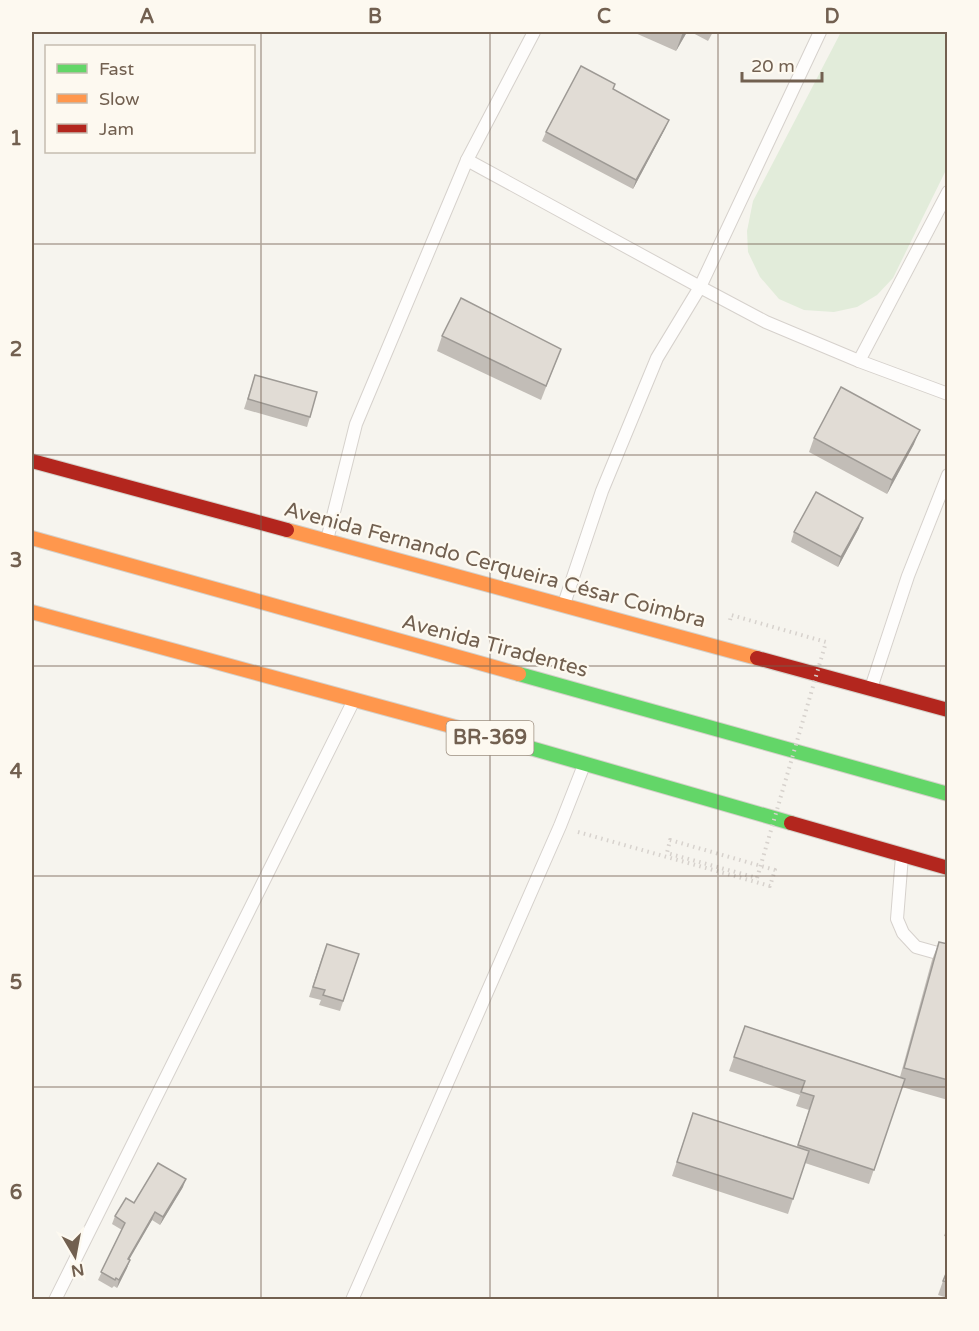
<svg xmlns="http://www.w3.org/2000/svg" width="979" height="1331" viewBox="0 0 979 1331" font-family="'Varela Round',sans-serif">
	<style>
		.grass { fill: #e2ecda }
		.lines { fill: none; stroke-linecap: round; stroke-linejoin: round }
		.lane-casing { stroke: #d6d1cc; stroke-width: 14 }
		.fast-casing { stroke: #d4d0c9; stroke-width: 16 }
		.slow-casing { stroke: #d4d0c9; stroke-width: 16 }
		.jam-casing { stroke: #d4d0c9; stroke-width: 16 }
		.path { stroke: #d7d2cd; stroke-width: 4; stroke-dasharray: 1.5 4.5; stroke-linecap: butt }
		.lane { stroke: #fefdfc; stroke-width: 12 }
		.fast { stroke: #63d668; stroke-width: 14 }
		.slow { stroke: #ff974d; stroke-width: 14 }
		.jam { stroke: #b3261e; stroke-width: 14 }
		.path-bridge { stroke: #d7d2cd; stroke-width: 4; stroke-dasharray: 1.5 4.5; stroke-linecap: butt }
		.wall { fill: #c2bdb7 }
		.shaded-wall { fill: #9e9a95 }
		.building { fill: #e1dcd5; stroke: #9e9a95; stroke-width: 1.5 }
		.grid { fill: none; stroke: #726050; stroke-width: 1.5; stroke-opacity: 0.55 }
		.labels { text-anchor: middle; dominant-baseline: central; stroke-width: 4.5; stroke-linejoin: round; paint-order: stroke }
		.shield { fill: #fdf9f0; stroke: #9c8e80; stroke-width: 1.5 }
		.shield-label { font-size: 20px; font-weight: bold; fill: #726050 }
		.street-label { font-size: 21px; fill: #726050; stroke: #fdf9f0 }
		.neatline { fill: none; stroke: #726050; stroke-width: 2 }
		.grid-label { font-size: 20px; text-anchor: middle; font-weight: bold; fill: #726050 }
	</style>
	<rect width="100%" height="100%" fill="#f6f4ee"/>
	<!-- grass -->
	<polygon class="grass" points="841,32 947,32 947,168 893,278 877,295 857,307 834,312 804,310 779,299 760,277 748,252 747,231 753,201"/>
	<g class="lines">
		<defs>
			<g id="lane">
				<polyline points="467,160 700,287 820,32"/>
				<polyline points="859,361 948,192"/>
				<polyline points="327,540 356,424 467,160 534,32"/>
				<polyline points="564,604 602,491 657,358 700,287 766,322 859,361 948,394"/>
				<polyline points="871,688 908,576 948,475"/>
				<polyline points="902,856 897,919 903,933 916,947 948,956"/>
				<polyline points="55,1300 353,702"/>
				<polyline points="352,1300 560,826 584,765"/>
			</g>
			<g id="fast">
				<polyline points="519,674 948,794"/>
				<polyline points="499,739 791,823"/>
			</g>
			<g id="slow">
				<polyline points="287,530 757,658"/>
				<polyline points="32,538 519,674"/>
				<polyline points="32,612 499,739"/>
			</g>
			<g id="jam">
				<polyline points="32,461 287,530"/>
				<polyline points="757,658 948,710"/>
				<polyline points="791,823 948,868"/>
			</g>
		</defs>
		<!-- lane casing -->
		<use href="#lane" class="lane-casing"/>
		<!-- fast casing -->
		<use href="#fast" class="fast-casing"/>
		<!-- slow casing -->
		<use href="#slow" class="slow-casing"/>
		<!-- jam casing -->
		<use href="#jam" class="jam-casing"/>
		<!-- path -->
		<g class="path">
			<polyline points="730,620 731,615 826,642"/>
			<polyline points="578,832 770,886 775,870 670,840 667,853 757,878"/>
		</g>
		<!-- lane -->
		<use href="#lane" class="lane"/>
		<!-- fast -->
		<use href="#fast" class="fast"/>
		<!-- slow -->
		<use href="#slow" class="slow"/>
		<!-- jam -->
		<use href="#jam" class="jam"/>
		<!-- path-bridge -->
		<polyline class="path-bridge" points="757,878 826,642"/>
	</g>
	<!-- wall -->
	<g class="wall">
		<polygon points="633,32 687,32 676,51"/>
		<polygon points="691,32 713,32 708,41"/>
		<polygon points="615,84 613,89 669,120 665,129 633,189 542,141 546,132"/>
		<polygon points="442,336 561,349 541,400 437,351"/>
		<polygon points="255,375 310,417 307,427 244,409"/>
		<polygon points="814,438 914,444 887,494 809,452"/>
		<polygon points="859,528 838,567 791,542 794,532"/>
		<polygon points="939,942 948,944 948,1100 902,1087 869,1184 805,1163 788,1214 672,1176 693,1113 797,1147 809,1110 796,1106 800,1095 729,1071 745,1026 900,1077 932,960"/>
		<polygon points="323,954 359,954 340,1011 319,1005 321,1000 309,997"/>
		<polygon points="183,1187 160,1225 152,1220 129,1259 130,1260 127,1268 117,1288 114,1286 112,1288 98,1280 122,1230 112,1224 115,1216"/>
		<polygon points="948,1225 948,1237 944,1236"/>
		<polygon points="948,1267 948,1298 938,1295"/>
	</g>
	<!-- shaded-wall -->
	<g class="shaded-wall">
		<polygon points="683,32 687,32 676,51"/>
		<polygon points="669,120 665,129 633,189 636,180"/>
		<polygon points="920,430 914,444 887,494 892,480"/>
		<polygon points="863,518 859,528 838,567 841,557"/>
		<polygon points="186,1179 183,1187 160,1225 163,1217"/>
		<polygon points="155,1212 152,1220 125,1267 128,1259"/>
		<polygon points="130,1260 127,1268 117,1288 119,1280"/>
	</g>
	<!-- building -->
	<g class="building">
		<polygon points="581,66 615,84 613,89 669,120 636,180 546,132"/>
		<polygon points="461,298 561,349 546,386 442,336"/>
		<polygon points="255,375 317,392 310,417 248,399"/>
		<polygon points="841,387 920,430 892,480 814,438"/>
		<polygon points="816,492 863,518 841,557 794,532"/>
		<polygon points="939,942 948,944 948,1080 904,1068"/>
		<polygon points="327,944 359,954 343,1001 323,995 325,990 313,987"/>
		<polygon points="745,1026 905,1079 874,1170 798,1145 814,1096 801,1092 805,1081 734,1057"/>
		<polygon points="693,1113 809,1151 793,1199 677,1162"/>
		<polygon points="158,1163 186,1179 163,1217 155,1212 128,1259 130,1260 119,1280 116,1278 115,1280 101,1272 125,1223 115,1216 126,1198 134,1203"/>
		<polygon points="948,1269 948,1282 943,1281"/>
	</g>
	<!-- grid -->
	<path class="grid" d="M 261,32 L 261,1300M 490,32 L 490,1300M 718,32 L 718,1300M 32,244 L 948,244M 32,455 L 948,455M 32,666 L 948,666M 32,876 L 948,876M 32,1087 L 948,1087"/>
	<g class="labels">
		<!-- shield labels -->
		<rect class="shield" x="446.5" y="721" width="87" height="34" rx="4.5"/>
		<g class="shield-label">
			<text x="490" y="738">BR-369</text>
		</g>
		<!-- street labels -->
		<g class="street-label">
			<text transform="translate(495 565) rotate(15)">Avenida Fernando Cerqueira César Coimbra</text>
			<text transform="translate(495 646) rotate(15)">Avenida Tiradentes</text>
		</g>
	</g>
	<!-- border -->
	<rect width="979" height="1331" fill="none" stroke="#fdf9f0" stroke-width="66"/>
	<!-- legend -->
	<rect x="45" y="45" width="210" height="108" fill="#fdf9f0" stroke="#c5bcb0" stroke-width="1.5"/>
	<rect x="57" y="64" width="30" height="9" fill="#63d668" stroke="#c5bcb0" stroke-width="1.5"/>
	<text x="99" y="75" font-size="18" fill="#726050">Fast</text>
	<rect x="57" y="94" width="30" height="9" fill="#ff974d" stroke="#c5bcb0" stroke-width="1.5"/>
	<text x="99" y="105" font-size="18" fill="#726050">Slow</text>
	<rect x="57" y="124" width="30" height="9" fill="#b3261e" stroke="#c5bcb0" stroke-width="1.5"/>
	<text x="99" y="135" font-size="18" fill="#726050">Jam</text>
	<!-- north arrow -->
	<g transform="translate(75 1256) rotate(170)" stroke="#fdf9f0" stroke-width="4.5" paint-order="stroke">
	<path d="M0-4.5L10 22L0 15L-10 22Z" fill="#726050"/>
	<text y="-9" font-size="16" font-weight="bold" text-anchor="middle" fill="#726050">N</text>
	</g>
	<!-- scale -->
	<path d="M742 72v9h80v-9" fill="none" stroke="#726050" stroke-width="3"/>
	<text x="751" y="72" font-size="18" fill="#726050" stroke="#fdf9f0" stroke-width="4.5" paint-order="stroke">20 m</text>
	<rect x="33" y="33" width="913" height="1265" class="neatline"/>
	<g class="grid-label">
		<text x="147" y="23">A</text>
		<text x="375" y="23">B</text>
		<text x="604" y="23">C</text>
		<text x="832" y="23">D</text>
		<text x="16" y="145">1</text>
		<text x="16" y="356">2</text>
		<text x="16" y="567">3</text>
		<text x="16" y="778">4</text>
		<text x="16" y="989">5</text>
		<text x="16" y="1199">6</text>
	</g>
</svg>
